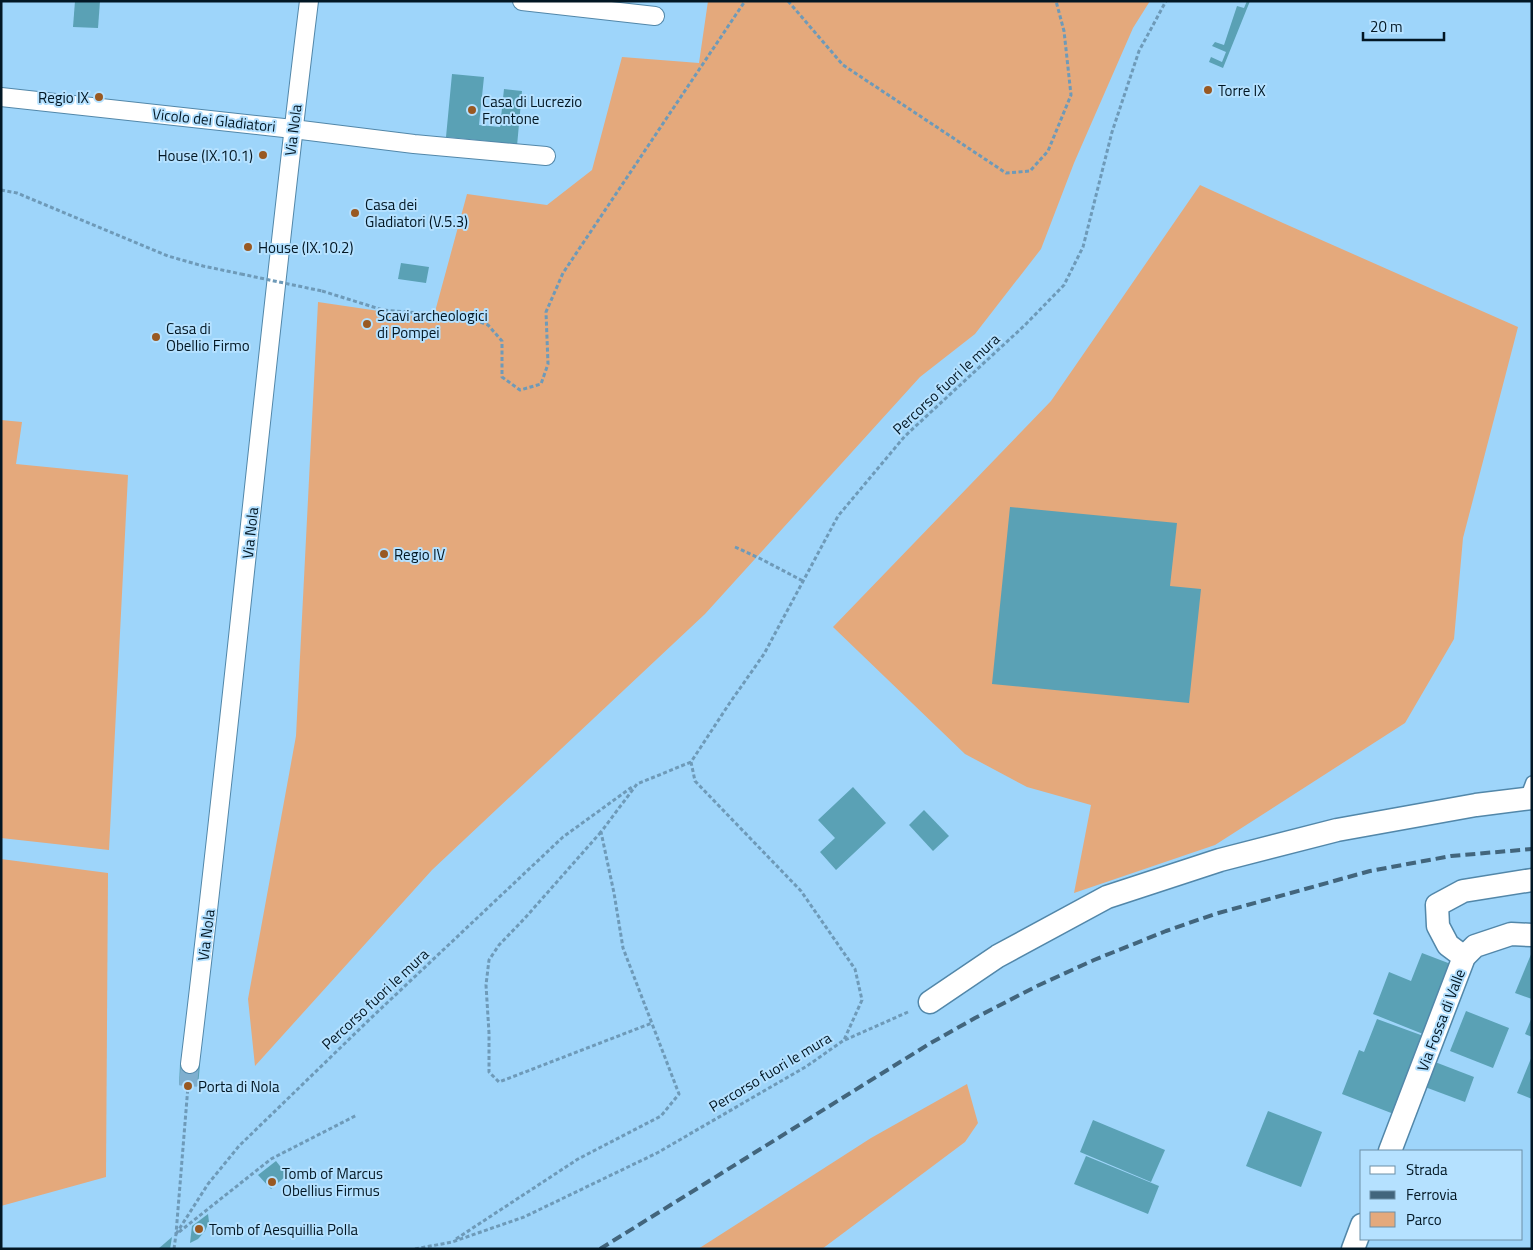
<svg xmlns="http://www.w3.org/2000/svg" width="1533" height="1250" viewBox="0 0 1533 1250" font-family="'Titillium Web',sans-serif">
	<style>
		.green { fill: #e4a97c }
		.building { fill: #5aa1b5 }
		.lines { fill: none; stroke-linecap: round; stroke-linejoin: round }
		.pedestrian-tunnel { stroke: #7fafcf; stroke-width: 18; stroke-dasharray: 18 9; stroke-linecap: butt }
		.service-casing { stroke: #5287a9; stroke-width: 14 }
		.pedestrian-casing { stroke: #5287a9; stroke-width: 20 }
		.minor-casing { stroke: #5287a9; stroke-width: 25 }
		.path { stroke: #6e9ab8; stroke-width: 3; stroke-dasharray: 4 2.5; stroke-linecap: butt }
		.service { stroke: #fff; stroke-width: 11 }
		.pedestrian { stroke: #fff; stroke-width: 18 }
		.minor { stroke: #fff; stroke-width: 22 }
		.rail { stroke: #42657c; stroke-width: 4; stroke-dasharray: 10 5; stroke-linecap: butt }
		.path-bridge { stroke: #6e9ab8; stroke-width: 3; stroke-dasharray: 4 2.5; stroke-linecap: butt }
		.poi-dot { fill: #995922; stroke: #b5e1ff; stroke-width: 2 }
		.labels { text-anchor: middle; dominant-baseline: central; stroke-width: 4; stroke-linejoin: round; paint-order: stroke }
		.poi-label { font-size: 15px; fill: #021724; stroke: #b5e1ff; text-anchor: start }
		.street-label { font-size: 15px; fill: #021724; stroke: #b5e1ff }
	</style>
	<rect width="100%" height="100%" fill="#9ed5fa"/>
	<!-- green -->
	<g class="green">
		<polygon points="708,1 1150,1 1133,28 1074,163 1041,249 975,334 920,377 705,614 432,870 255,1066 248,999 296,736 318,302 433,319 467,194 547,205 592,170 622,57 699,63"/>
		<polygon points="1200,185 1283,223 1518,327 1463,538 1454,639 1405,723 1215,845 1074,893 1091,805 1027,787 965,754 833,627 1051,401"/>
		<polygon points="1,420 22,422 16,464 128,475 109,850 1,838"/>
		<polygon points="1,859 108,873 106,1177 1,1206"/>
		<polygon points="967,1084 978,1123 965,1142 822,1249 698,1249 871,1138"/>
	</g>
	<!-- building -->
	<g class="building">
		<polygon points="75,1 100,1 98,28 73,27"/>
		<polygon points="1247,1 1250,1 1223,68 1209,62 1211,57 1222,62 1226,52 1212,46 1215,42 1224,45 1237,6 1244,8"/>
		<polygon points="452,74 484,77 479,125 500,127 504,89 522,91 517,146 487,144 487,141 446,137"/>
		<polygon points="401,263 429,267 426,283 398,279"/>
		<polygon points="1010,507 1177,523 1170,586 1201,589 1189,703 992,684"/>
		<polygon points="853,787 886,823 836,870 820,852 835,838 818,820"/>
		<polygon points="924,810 949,836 933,851 909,825"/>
		<polygon points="1532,952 1532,999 1515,993"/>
		<polygon points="1422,953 1456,966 1428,1036 1373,1014 1389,972 1411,981"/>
		<polygon points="1466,1011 1509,1028 1493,1068 1450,1051"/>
		<polygon points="1532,1017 1532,1037 1525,1034"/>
		<polygon points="1377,1019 1429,1038 1399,1116 1342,1094 1359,1050 1364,1052"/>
		<polygon points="1532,1056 1532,1099 1517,1093"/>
		<polygon points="1435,1062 1474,1077 1465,1102 1425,1087"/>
		<polygon points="180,1064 200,1065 198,1086 179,1085"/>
		<polygon points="1268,1111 1322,1132 1301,1187 1246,1166"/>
		<polygon points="1093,1120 1165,1150 1151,1182 1080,1152"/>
		<polygon points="1086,1156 1159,1186 1148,1214 1074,1184"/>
		<polygon points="276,1161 287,1175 271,1189 258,1175"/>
		<polygon points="208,1214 209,1222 205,1231 198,1239 190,1243 192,1226"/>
		<polygon points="172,1237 170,1249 158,1249"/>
	</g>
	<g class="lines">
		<!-- pedestrian-tunnel -->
		<polyline class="pedestrian-tunnel" points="188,1086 190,1064"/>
		<defs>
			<polyline id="service" points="1526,798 1532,782"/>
			<g id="pedestrian">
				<polyline points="522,1 655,16"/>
				<polyline points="1,97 293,129 414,144 546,156"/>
				<path d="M 190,1064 C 233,711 265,355 309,1"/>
			</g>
			<g id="minor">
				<polyline points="1464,957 1448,945 1438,926 1437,905 1463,891 1532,880"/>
				<polyline points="930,1002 998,956 1107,897 1220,860 1337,830 1476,805 1532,798"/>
				<polyline points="1390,1151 1464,957 1475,946 1511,934 1532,935"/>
				<polyline points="1353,1249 1362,1225"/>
			</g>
		</defs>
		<!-- service casing -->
		<use href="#service" class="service-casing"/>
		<!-- pedestrian casing -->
		<use href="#pedestrian" class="pedestrian-casing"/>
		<!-- minor casing -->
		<use href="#minor" class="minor-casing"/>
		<!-- path -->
		<g class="path">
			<polyline points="788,1 843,65 1006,173 1030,171 1048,151 1071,95 1064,31 1056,1"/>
			<polyline points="1,190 17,193 168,256 203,266 241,274"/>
			<polyline points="322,291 383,310 467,317 488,325 502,341 502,377 520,390 541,384 548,364 546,312 563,273 745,1"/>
			<polyline points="735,547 761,559 803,581"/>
			<polyline points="601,832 525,918 499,945 489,960 486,985 489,1033 489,1072 499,1082 652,1023"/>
			<polyline points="845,1040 908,1012"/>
			<polyline points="179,1232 271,1159 357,1115"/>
			<polyline points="176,1234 208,1184 239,1146 371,1018 563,837 632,787"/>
			<polyline points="456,1239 578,1159 661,1116 679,1094 623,948 614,893 601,832 637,784 691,762"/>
			<polyline points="174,1249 176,1234 188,1086"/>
			<polyline points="415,1249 452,1242 524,1217 657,1153 807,1066 844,1040 862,1000 855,969 801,891 695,781 691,762 729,704 764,654 838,516 905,436 1025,325 1064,285 1083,247 1112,132 1139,51 1166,1"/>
		</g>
		<!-- service -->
		<use href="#service" class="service"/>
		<!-- pedestrian -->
		<use href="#pedestrian" class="pedestrian"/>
		<!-- minor -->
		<use href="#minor" class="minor"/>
		<!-- rail -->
		<polyline class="rail" points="600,1249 929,1044 975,1018 1037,986 1094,960 1166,931 1215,914 1370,871 1451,856 1532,849"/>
		<!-- path-bridge -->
		<polyline class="path-bridge" points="241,274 322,291"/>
	</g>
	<!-- markers -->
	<g class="poi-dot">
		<circle cx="1208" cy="90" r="5"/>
		<circle cx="99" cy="97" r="5"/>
		<circle cx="472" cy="110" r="5"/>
		<circle cx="263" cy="155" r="5"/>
		<circle cx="355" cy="213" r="5"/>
		<circle cx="248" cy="247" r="5"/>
		<circle cx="367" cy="324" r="5"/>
		<circle cx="156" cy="337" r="5"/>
		<circle cx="384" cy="554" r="5"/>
		<circle cx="188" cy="1086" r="5"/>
		<circle cx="272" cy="1182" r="5"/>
		<circle cx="199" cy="1229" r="5"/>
	</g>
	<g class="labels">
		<!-- poi labels -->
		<g class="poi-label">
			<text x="1218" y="90">Torre IX</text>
			<text x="89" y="97" text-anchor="end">Regio IX</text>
			<text x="482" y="101">Casa di Lucrezio<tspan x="482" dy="17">Frontone</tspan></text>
			<text x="253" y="155" text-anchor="end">House (IX.10.1)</text>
			<text x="365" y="204">Casa dei<tspan x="365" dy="17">Gladiatori (V.5.3)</tspan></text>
			<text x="258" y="247">House (IX.10.2)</text>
			<text x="377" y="315">Scavi archeologici<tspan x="377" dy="17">di Pompei</tspan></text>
			<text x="166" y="328">Casa di<tspan x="166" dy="17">Obellio Firmo</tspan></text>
			<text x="394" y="554">Regio IV</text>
			<text x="198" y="1086">Porta di Nola</text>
			<text x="282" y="1173">Tomb of Marcus<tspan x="282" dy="17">Obellius Firmus</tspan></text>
			<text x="209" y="1229">Tomb of Aesquillia Polla</text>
		</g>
		<!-- street labels -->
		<g class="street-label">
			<text transform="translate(214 120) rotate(6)">Vicolo dei Gladiatori</text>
			<text transform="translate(293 130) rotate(-83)">Via Nola</text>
			<text transform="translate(946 384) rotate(-43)">Percorso fuori le mura</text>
			<text transform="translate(250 533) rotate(-84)">Via Nola</text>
			<text transform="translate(206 935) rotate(-83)">Via Nola</text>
			<text transform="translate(375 999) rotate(-43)">Percorso fuori le mura</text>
			<text transform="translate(1441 1020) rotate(-69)">Via Fossa di Valle</text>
			<text transform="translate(770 1072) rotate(-31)">Percorso fuori le mura</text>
		</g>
	</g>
	<!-- border -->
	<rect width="1533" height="1250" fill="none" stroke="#021724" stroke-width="5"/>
	<!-- legend -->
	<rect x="1360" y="1150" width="162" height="90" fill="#b5e1ff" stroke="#6d90a7"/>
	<rect x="1370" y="1166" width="25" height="8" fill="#ffffff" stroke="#6d90a7"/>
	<text x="1406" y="1175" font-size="15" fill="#021724">Strada</text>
	<rect x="1370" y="1191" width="25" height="8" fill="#42657c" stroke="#6d90a7"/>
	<text x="1406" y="1200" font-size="15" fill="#021724">Ferrovia</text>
	<rect x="1370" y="1212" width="25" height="15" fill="#e4a97c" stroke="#6d90a7"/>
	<text x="1406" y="1225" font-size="15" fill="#021724">Parco</text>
	<!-- scale -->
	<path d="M1363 32v8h81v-8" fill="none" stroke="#021724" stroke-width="2.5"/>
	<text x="1370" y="32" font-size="15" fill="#021724" stroke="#b5e1ff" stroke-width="4" paint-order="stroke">20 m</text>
</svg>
